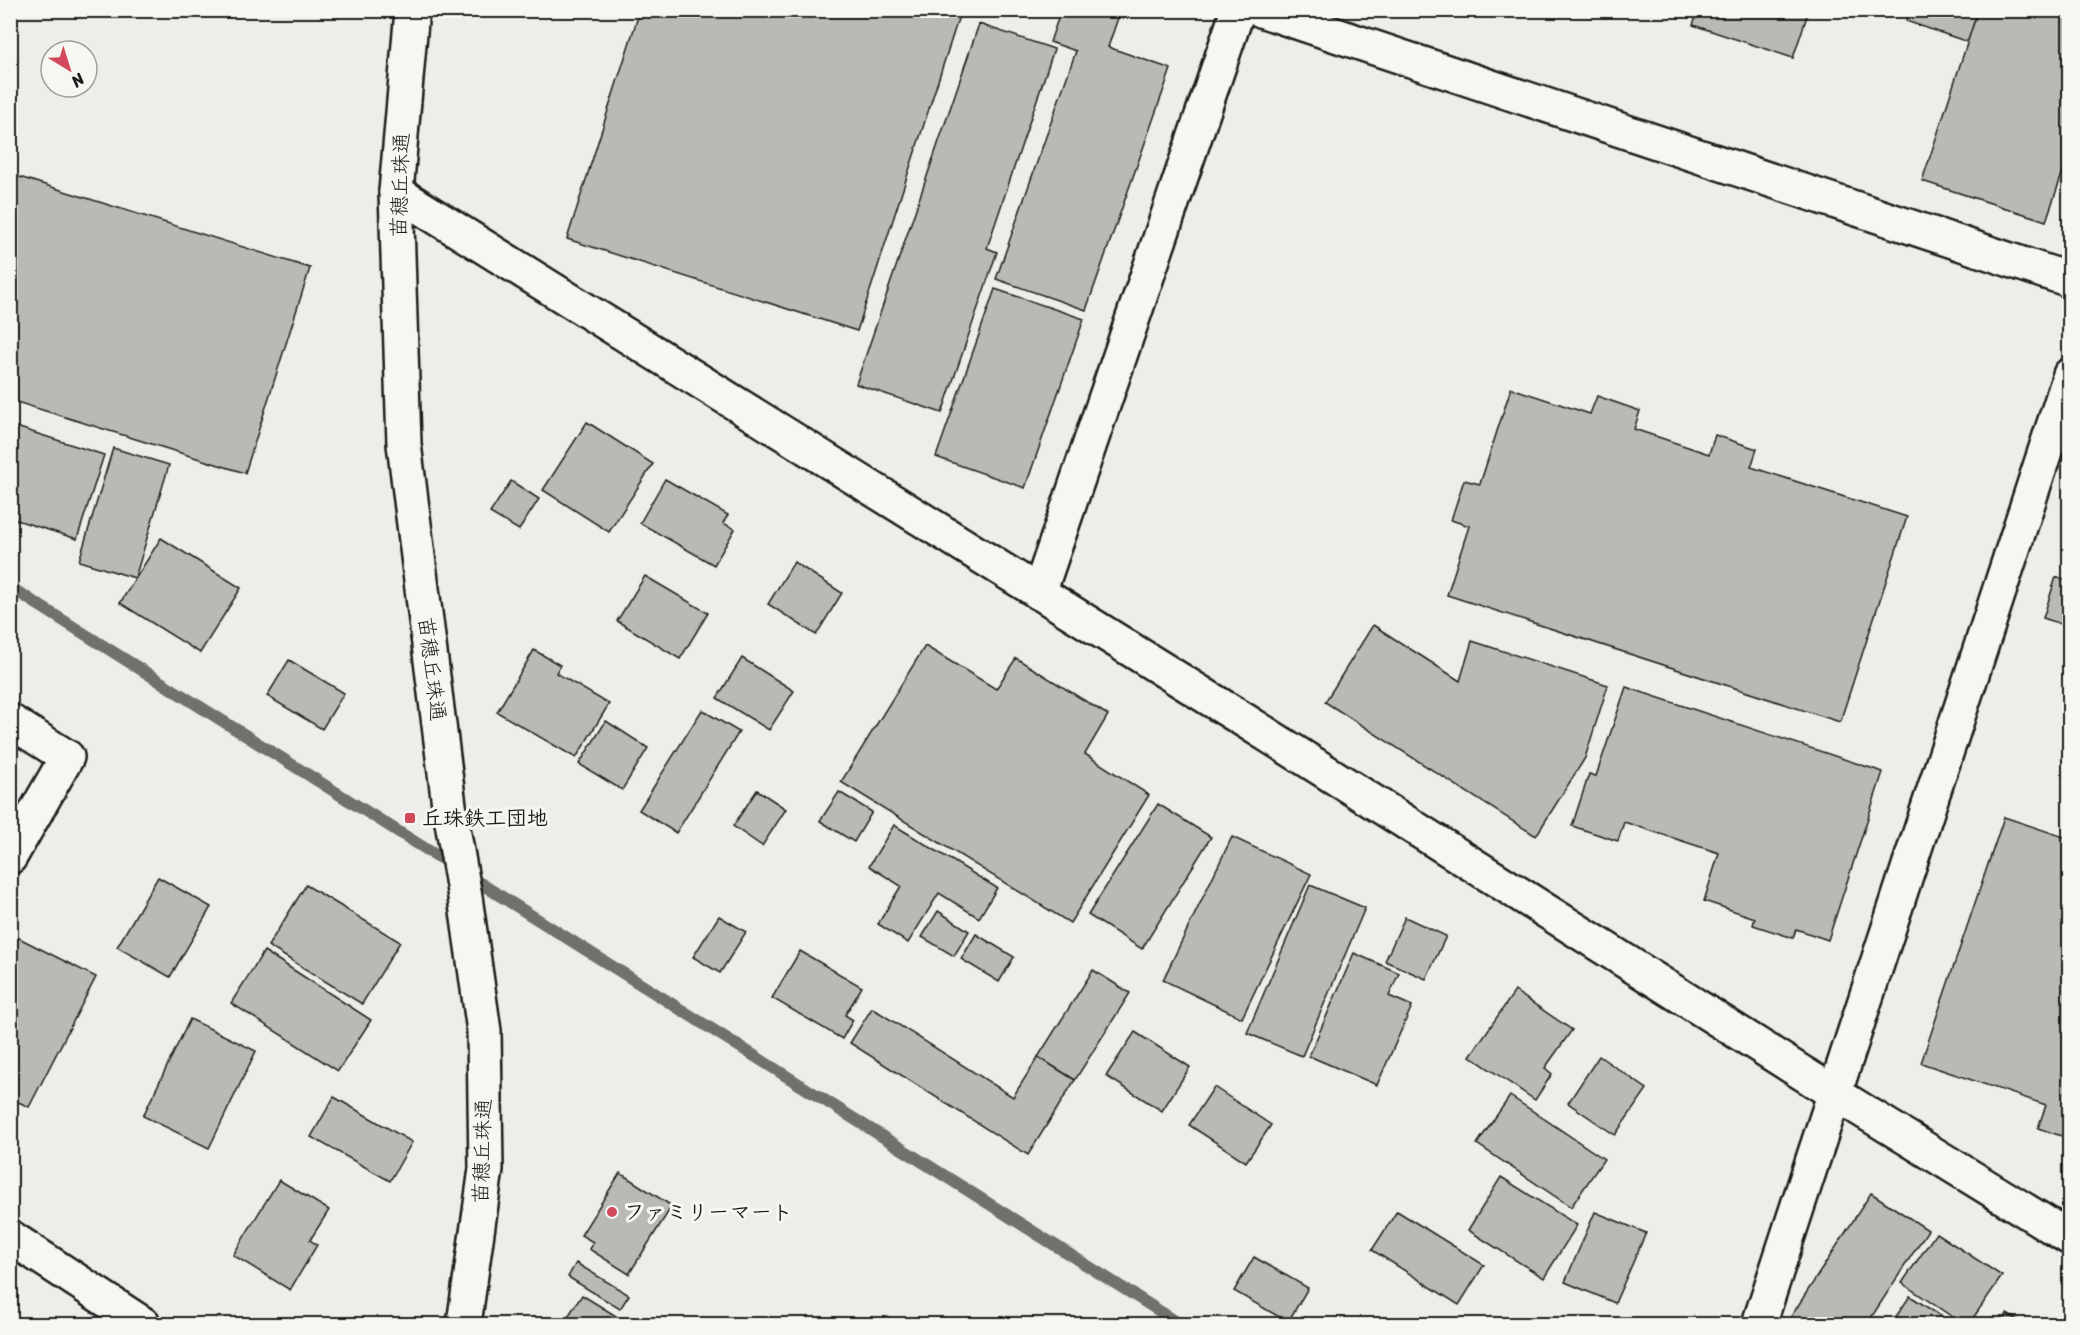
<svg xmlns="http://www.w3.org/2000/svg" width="2080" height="1335" viewBox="0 0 2080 1335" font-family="Sriracha,'Klee One',sans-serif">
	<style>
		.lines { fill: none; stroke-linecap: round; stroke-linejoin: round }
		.stream { stroke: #6f6f6d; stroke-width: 12 }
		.building { fill: #b9b9b6; stroke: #1c1c1c; stroke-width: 1.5 }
		.street-casing { stroke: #1c1c1c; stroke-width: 38 }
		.secondary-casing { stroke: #1c1c1c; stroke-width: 38 }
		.street { stroke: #f6f6f2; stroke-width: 33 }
		.secondary { stroke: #f6f6f2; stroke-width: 33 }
		.poi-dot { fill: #d1495b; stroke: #f6f6f2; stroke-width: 2 }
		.labels { text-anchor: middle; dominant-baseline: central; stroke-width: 6; stroke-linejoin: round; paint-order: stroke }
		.street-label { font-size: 21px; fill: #1c1c1c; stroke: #f6f6f2 }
		.poi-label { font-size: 21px; font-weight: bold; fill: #1c1c1c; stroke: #f6f6f2; text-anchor: start }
	</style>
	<rect width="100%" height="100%" fill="#edede9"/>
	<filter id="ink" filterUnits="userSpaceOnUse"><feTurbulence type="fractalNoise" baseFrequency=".0167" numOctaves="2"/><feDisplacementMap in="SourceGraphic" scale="12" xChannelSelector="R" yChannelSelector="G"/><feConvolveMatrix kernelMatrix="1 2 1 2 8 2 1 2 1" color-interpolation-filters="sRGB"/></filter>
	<g filter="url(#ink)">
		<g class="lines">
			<!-- stream -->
			<polyline class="stream" points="10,587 1180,1324"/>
		</g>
		<!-- building -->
		<g class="building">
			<polygon points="640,10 961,10 857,331 567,239"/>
			<polygon points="1061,10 1105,10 1119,15 1108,47 1171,69 1086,310 996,279 1076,51 1050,42"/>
			<polygon points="1698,10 1809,10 1793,58 1693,25"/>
			<polygon points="1909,10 1978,10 1968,42 1906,21"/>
			<polygon points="1978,10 2070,10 2070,151 2046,221 1922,181"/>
			<polygon points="979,24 1054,49 987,248 997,252 942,413 856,384"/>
			<polygon points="10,174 310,268 245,473 10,400"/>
			<polygon points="995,289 1084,319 1025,488 936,457"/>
			<polygon points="1511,388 1590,414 1597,396 1640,411 1634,429 1709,454 1715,435 1757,449 1751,467 1907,517 1840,722 1447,595 1469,526 1451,520 1464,480 1480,484"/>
			<polygon points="587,422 653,464 609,532 543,490"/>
			<polygon points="10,425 104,455 77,539 10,518"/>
			<polygon points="113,448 169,465 135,578 79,561"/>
			<polygon points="665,479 728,515 723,523 735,529 714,565 640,523"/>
			<polygon points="511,481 539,499 519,530 490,513"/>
			<polygon points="161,538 241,588 200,653 120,603"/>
			<polygon points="794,562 842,593 816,635 768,604"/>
			<polygon points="645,576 708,613 680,659 617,621"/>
			<polygon points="2056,577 2070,581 2070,617 2067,626 2043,618"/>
			<polygon points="1373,625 1460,681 1472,641 1608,685 1585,758 1536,836 1325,702"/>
			<polygon points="925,646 996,689 1016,658 1108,715 1085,754 1149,795 1070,923 841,782"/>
			<polygon points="534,650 560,665 556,673 609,704 576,758 497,712"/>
			<polygon points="742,658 794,691 769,730 717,698"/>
			<polygon points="289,660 344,693 322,729 267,696"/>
			<polygon points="1626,687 1883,772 1828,940 1796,929 1793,938 1753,925 1755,918 1704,901 1719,853 1624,822 1618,841 1572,826 1589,774 1596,776"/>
			<polygon points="702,710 739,732 676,833 639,810"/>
			<polygon points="606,721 648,748 622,790 579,764"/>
			<polygon points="757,790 786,809 762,846 733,826"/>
			<polygon points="839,792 872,812 854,842 820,821"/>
			<polygon points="1158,804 1211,837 1142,949 1088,915"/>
			<polygon points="2004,817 2070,839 2070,1139 2038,1128 2046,1105 1921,1063"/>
			<polygon points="894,825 997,888 979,918 939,893 908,943 878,924 901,886 869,866"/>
			<polygon points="1232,837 1311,874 1242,1018 1163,980"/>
			<polygon points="158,877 211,907 170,977 117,947"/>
			<polygon points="306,885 400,942 362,1004 268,946"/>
			<polygon points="1310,885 1365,908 1302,1056 1247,1033"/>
			<polygon points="938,911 969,931 954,956 922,937"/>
			<polygon points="719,916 746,932 720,973 693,957"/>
			<polygon points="1405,917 1446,936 1426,979 1385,961"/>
			<polygon points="976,934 1014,957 999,982 961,959"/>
			<polygon points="17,937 96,977 29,1107 10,1098 10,950"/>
			<polygon points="264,951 371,1020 338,1071 231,1003"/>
			<polygon points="800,951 862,987 845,1015 853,1020 842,1039 772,998"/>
			<polygon points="1354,953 1399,973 1389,996 1412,1006 1377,1085 1309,1056"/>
			<polygon points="1093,970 1130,993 1075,1080 1038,1057"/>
			<polygon points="1515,991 1572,1030 1545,1068 1552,1074 1535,1100 1470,1056"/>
			<polygon points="872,1008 1013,1097 1038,1057 1075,1080 1028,1155 850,1043"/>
			<polygon points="190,1019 256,1051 209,1148 143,1116"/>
			<polygon points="1135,1032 1190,1067 1162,1111 1106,1076"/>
			<polygon points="1599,1056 1647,1089 1615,1135 1568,1103"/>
			<polygon points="1214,1087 1271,1125 1246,1162 1189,1125"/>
			<polygon points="1510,1096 1604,1159 1571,1207 1477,1144"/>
			<polygon points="334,1097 412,1142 390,1181 311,1137"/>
			<polygon points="620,1173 672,1206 629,1274 589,1249 593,1242 581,1235"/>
			<polygon points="1501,1177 1577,1225 1544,1278 1468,1230"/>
			<polygon points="279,1180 329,1210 310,1240 317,1245 290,1290 233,1255"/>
			<polygon points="1871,1193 1928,1230 1867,1324 1800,1324 1790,1318"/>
			<polygon points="1397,1211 1484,1265 1459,1305 1372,1250"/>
			<polygon points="1595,1212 1646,1233 1615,1303 1565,1282"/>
			<polygon points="1936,1233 2002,1276 1969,1324 1963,1324 1902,1283"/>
			<polygon points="1254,1257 1308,1288 1288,1322 1234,1291"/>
			<polygon points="576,1263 629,1295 620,1309 568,1277"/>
			<polygon points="582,1295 616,1316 610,1324 563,1324"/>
			<polygon points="1910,1296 1953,1324 1891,1324"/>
			<polygon points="2007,1314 2024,1324 2001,1324"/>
		</g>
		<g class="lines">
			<defs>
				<g id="street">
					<polyline points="1261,10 2070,280"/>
					<polyline points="396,192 1244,720 1834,1093 2070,1238"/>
					<polyline points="1039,593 1238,10"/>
					<polyline points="10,721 67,757 10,857"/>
					<polyline points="1759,1324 2070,375"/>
				</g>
				<g id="secondary">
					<polyline points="412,10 396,192 404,444 449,805 465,897 484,1031 486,1169 464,1324"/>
					<polyline points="10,1237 143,1324"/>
				</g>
			</defs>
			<!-- street casing -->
			<use href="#street" class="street-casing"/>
			<!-- secondary casing -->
			<use href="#secondary" class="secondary-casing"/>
			<!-- street -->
			<use href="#street" class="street"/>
			<!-- secondary -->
			<use href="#secondary" class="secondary"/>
		</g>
	</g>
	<!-- markers -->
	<g class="poi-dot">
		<rect x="404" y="812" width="12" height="12" rx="3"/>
		<circle cx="612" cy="1212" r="6"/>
	</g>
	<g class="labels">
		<!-- street labels -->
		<g class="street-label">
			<text transform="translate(400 185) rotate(-88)">苗穂丘珠通</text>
			<text transform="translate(432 669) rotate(83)">苗穂丘珠通</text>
			<text transform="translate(482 1151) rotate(-88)">苗穂丘珠通</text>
		</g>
		<!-- poi labels -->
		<g class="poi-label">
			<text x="422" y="818">丘珠鉄工団地</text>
			<text x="624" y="1212">ファミリーマート</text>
		</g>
	</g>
	<!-- margin -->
	<rect width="2080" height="1335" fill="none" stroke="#f6f6f2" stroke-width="36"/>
	<rect x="18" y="18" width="2044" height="1299" fill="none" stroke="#1c1c1c" stroke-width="2" filter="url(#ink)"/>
	<!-- north arrow -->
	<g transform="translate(69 69) rotate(142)"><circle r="28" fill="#f6f6f2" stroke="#9f9f9c" stroke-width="1.5"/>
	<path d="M0-4.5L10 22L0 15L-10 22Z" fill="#d1495b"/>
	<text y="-9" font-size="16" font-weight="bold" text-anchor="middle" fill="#1c1c1c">N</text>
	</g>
</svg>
